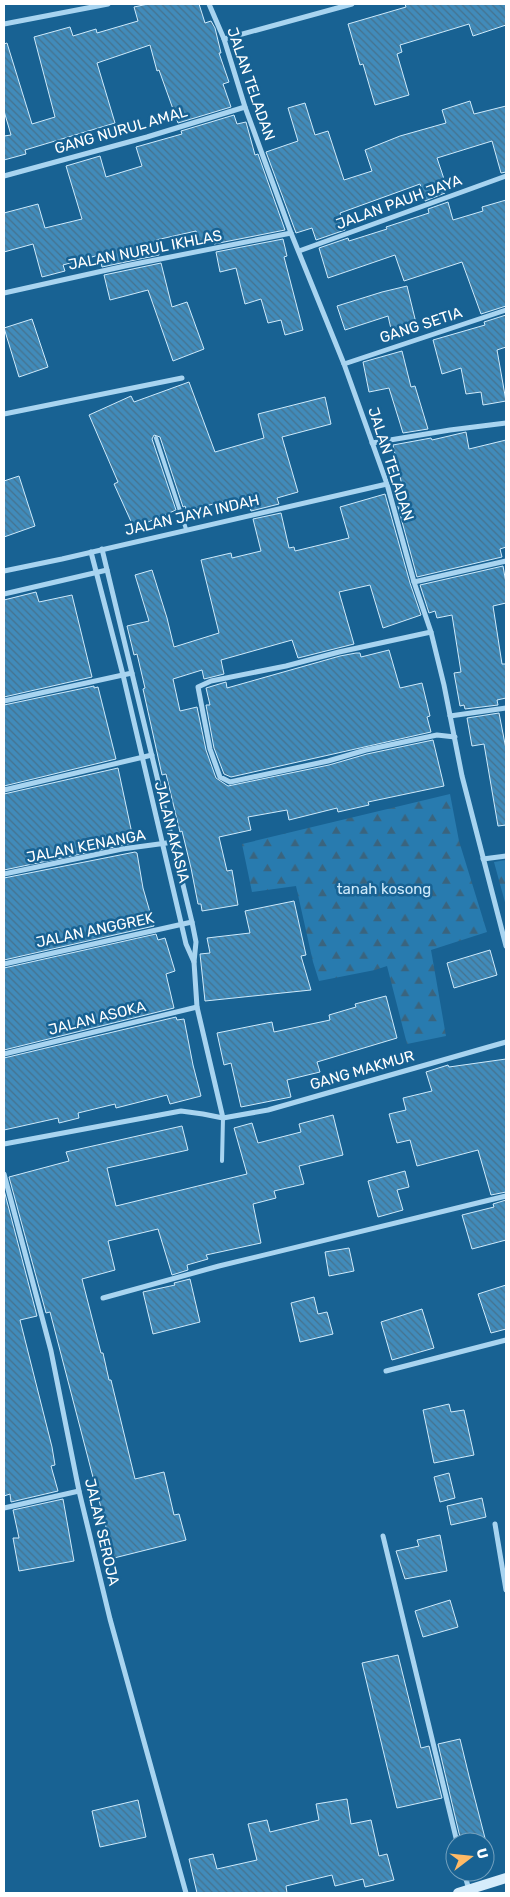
<svg xmlns="http://www.w3.org/2000/svg" width="510" height="1897" viewBox="0 0 510 1897" font-family="Rubik,sans-serif">
	<style>
		.forest { fill: url(#forest-firs) }
		.building { fill: url(#building-back-hatch); stroke: #ceeafb }
		.lines { fill: none; stroke-linecap: round; stroke-linejoin: round }
		.lane { stroke: #a8d4f0; stroke-width: 4 }
		.street { stroke: #a8d4f0; stroke-width: 5 }
		.secondary { stroke: #d5ecfb; stroke-width: 10 }
		.labels { text-anchor: middle; dominant-baseline: central; stroke-width: 5; stroke-linejoin: round; paint-order: stroke }
		.street-label { font-size: 15px; fill: #fff; stroke: #186293 }
		.park-label { font-size: 15px; fill: #ceeafb; stroke: #186293 }
	</style>
	<defs>
		<pattern id="forest-firs" width="22" height="20" patternUnits="userSpaceOnUse" patternTransform="scale(1.25)"><rect width="22" height="20" fill="#287baf"/><path d="M5 1l3.5 6h-7zM16 11l3.5 6h-7z" fill="#3a647e"/></pattern>
		<pattern id="building-back-hatch" width="6" height="6" patternUnits="userSpaceOnUse" patternTransform="scale(1.25)"><rect width="6" height="6" fill="#418bba"/><path d="M-1 5l2 2M0 0l6 6M5-1l2 2" fill="none" stroke="#45728e"/></pattern>
	</defs>
	<rect width="100%" height="100%" fill="#186293"/>
	<!-- forest -->
	<g class="forest">
		<polygon points="450,794 459,841 487,932 431,950 446,1036 407,1044 387,966 375,970 319,981 313,962 296,886 252,892 242,844"/>
		<polygon points="506,860 506,906 494,862"/>
	</g>
	<!-- building -->
	<g class="building">
		<polygon points="148,4 199,4 205,23 211,21 215,28 221,53 219,53 229,82 223,84 231,107 178,123 159,70 157,71 150,45 97,63 115,123 25,150 26,154 4,160 4,136 11,135 4,111 4,44 7,43 32,124 55,117 34,37 70,27 73,36 96,29 97,33 138,21 134,7"/>
		<polygon points="405,4 506,4 506,25 473,36 469,24 400,45 402,52 397,54 409,95 375,105 363,64 360,65 348,24 406,7"/>
		<polygon points="470,101 474,114 506,106 506,172 501,173 492,141 437,158 447,188 444,189 445,193 425,201 420,184 340,213 345,230 316,240 312,228 296,233 266,152 298,141 288,108 305,103 315,135 328,131 344,180 372,171 365,150 400,136 446,123 442,110"/>
		<polygon points="234,115 237,124 246,122 255,155 258,154 285,230 214,244 213,239 199,243 196,231 156,240 159,255 102,267 99,255 63,265 65,271 42,277 33,244 4,252 4,213 38,204 45,228 82,219 66,166 100,156 106,177 142,166 136,147 182,134 181,131"/>
		<polygon points="506,200 506,306 481,314 462,262 404,281 395,255 328,278 319,248 348,238 349,241 387,229 386,227 429,213 428,209 448,202 453,220 483,211 482,207"/>
		<polygon points="283,239 287,256 284,257 303,330 285,335 281,320 268,323 261,299 245,304 236,268 220,272 216,252"/>
		<polygon points="161,263 172,307 187,302 204,349 173,361 148,290 110,300 104,275"/>
		<polygon points="407,286 417,327 392,333 388,316 345,330 337,306 382,292"/>
		<polygon points="506,315 506,347 497,350 506,401 483,405 481,392 466,394 461,368 442,374 433,340 485,325 484,322"/>
		<polygon points="32,319 48,367 19,377 4,328"/>
		<polygon points="402,351 411,387 415,386 428,429 403,433 389,388 369,392 363,362"/>
		<polygon points="189,382 215,452 264,438 258,414 325,397 331,424 282,437 298,492 277,498 279,504 251,511 248,499 233,504 232,499 187,511 185,506 183,507 160,437 154,435 152,439 176,510 134,528 114,484 118,482 89,415 131,396 134,402"/>
		<polygon points="466,432 469,449 506,440 506,547 500,549 502,557 417,577 394,492 403,490 393,445 431,438 432,440"/>
		<polygon points="19,476 35,526 4,537 4,481"/>
		<polygon points="385,494 410,583 421,615 383,628 370,585 339,592 354,644 298,658 292,640 221,660 224,674 204,679 202,670 173,679 180,711 197,707 206,750 216,778 228,786 329,765 367,754 433,740 444,786 368,802 369,805 338,812 337,808 289,820 287,810 248,817 251,830 219,837 227,871 232,870 238,905 202,911 201,904 198,904 191,868 182,831 180,832 166,774 162,775 143,689 145,688 137,654 134,655 127,626 149,621 135,575 152,570 167,618 174,647 219,633 201,560 231,553 232,558 261,551 253,519 281,513 289,548 294,547 295,551 349,538 340,507"/>
		<polygon points="503,566 506,583 506,603 493,606 502,664 506,664 506,698 497,700 498,705 465,709 464,705 460,706 454,673 461,672 452,615 437,618 435,611 429,613 420,585"/>
		<polygon points="36,592 39,602 72,595 92,677 4,697 4,600"/>
		<polygon points="389,650 400,688 422,683 430,716 427,717 431,732 231,777 224,774 214,748 206,705 210,705 206,688 226,682 227,688 340,656 356,653 360,653 361,657"/>
		<polygon points="94,686 94,688 98,687 116,759 4,786 4,705"/>
		<polygon points="499,713 506,749 506,825 498,826 484,744 472,746 467,718"/>
		<polygon points="118,768 134,843 4,870 4,794"/>
		<polygon points="135,852 137,853 143,888 154,926 4,960 4,878"/>
		<polygon points="294,901 306,955 301,956 311,990 205,1001 200,954 210,953 207,938 250,933 245,911"/>
		<polygon points="156,934 158,940 165,938 175,971 166,974 174,1008 4,1050 4,968"/>
		<polygon points="490,950 497,975 454,988 447,963"/>
		<polygon points="386,996 397,1038 317,1062 320,1072 287,1080 291,1097 241,1107 231,1063 224,1065 217,1033 272,1022 274,1032 330,1020 329,1015 356,1007 355,1004"/>
		<polygon points="176,1017 177,1020 184,1019 193,1065 201,1096 170,1104 167,1095 116,1108 115,1104 78,1113 79,1118 59,1123 58,1118 4,1130 4,1058"/>
		<polygon points="506,1059 506,1192 491,1195 478,1150 417,1166 410,1140 397,1143 389,1114 406,1110 403,1098 432,1091 426,1072 448,1065 449,1067"/>
		<polygon points="333,1115 343,1155 299,1166 304,1184 274,1191 276,1198 253,1204 261,1243 206,1255 208,1259 187,1265 188,1270 172,1275 158,1229 108,1241 115,1270 82,1279 101,1353 103,1353 109,1380 111,1380 135,1479 164,1472 174,1515 179,1514 186,1540 110,1559 104,1532 107,1531 50,1312 46,1313 9,1177 69,1161 66,1152 182,1126 188,1150 107,1168 116,1206 247,1174 234,1128 252,1123 258,1143 301,1132 299,1124"/>
		<polygon points="405,1171 409,1187 397,1190 403,1210 378,1217 368,1181"/>
		<polygon points="4,1190 37,1316 20,1320 52,1447 55,1465 51,1466 58,1491 11,1502 10,1494 4,1496"/>
		<polygon points="506,1200 506,1240 472,1249 462,1215 494,1207 493,1204"/>
		<polygon points="349,1248 354,1271 329,1276 325,1252"/>
		<polygon points="190,1279 200,1322 153,1334 143,1292 175,1285 174,1283"/>
		<polygon points="506,1285 506,1329 491,1333 478,1294"/>
		<polygon points="314,1297 318,1314 327,1312 333,1334 300,1342 291,1303"/>
		<polygon points="422,1309 434,1348 392,1360 381,1322"/>
		<polygon points="449,1404 451,1412 464,1410 474,1455 434,1463 423,1410"/>
		<polygon points="449,1473 455,1498 440,1502 434,1477"/>
		<polygon points="482,1498 486,1517 451,1525 447,1506"/>
		<polygon points="63,1499 74,1561 19,1571 13,1538 19,1538 13,1510"/>
		<polygon points="440,1535 447,1571 405,1579 396,1551 419,1546 417,1540"/>
		<polygon points="450,1600 458,1627 423,1637 415,1611"/>
		<polygon points="398,1655 421,1748 429,1746 442,1798 397,1808 362,1663"/>
		<polygon points="460,1739 469,1776 486,1842 462,1842 459,1833 438,1744"/>
		<polygon points="347,1799 351,1824 371,1820 379,1856 387,1854 394,1880 365,1887 363,1879 335,1886 332,1875 286,1886 287,1893 197,1893 189,1859 213,1854 217,1869 257,1860 248,1824 267,1820 270,1832 319,1820 316,1804"/>
		<polygon points="138,1800 146,1837 100,1847 92,1811"/>
	</g>
	<g class="lines">
		<!-- lane -->
		<g class="lane">
			<polyline points="156,438 186,529"/>
			<polyline points="222,1161 223,1118"/>
		</g>
		<!-- street -->
		<g class="street">
			<polyline points="209,4 224,39 245,107 291,233 344,364 387,484 414,582 431,632 444,685 462,776 506,946"/>
			<polyline points="4,24 108,4"/>
			<polyline points="224,39 352,4"/>
			<polyline points="4,176 147,137 245,107"/>
			<polyline points="299,251 506,176"/>
			<polyline points="4,293 125,266 291,233"/>
			<polyline points="344,364 506,310"/>
			<polyline points="4,414 182,378"/>
			<polyline points="372,443 450,430 506,423"/>
			<polyline points="102,549 192,922 196,942 194,962"/>
			<polyline points="91,552 123,675 186,944 194,962 197,1007 223,1118"/>
			<polyline points="4,571 62,559 387,484"/>
			<polyline points="414,582 506,561"/>
			<polyline points="4,594 107,570"/>
			<polyline points="431,632 339,652 286,666 211,681 198,687 210,749 220,777 230,782 328,761 366,750 437,735 455,737"/>
			<polyline points="4,701 132,673"/>
			<polyline points="450,716 506,708"/>
			<polyline points="4,790 152,755"/>
			<polyline points="483,859 506,856"/>
			<polyline points="4,874 122,849 174,842"/>
			<polyline points="4,964 192,922"/>
			<polyline points="4,1054 197,1007"/>
			<polyline points="4,1144 181,1111 203,1114 223,1118 268,1110 506,1042"/>
			<polyline points="4,1174 51,1351 79,1491 110,1619 186,1893"/>
			<polyline points="103,1298 219,1266 506,1196"/>
			<polyline points="386,1371 506,1340"/>
			<polyline points="4,1508 79,1491"/>
			<polyline points="495,1524 506,1590"/>
			<polyline points="383,1536 457,1842"/>
			<polyline points="464,1872 469,1890"/>
		</g>
		<!-- secondary -->
		<polyline class="secondary" points="458,1893 506,1878"/>
	</g>
	<g class="labels">
		<!-- street labels -->
		<g class="street-label">
			<text transform="translate(251 84) rotate(71)">JALAN TELADAN</text>
			<text transform="translate(121 130) rotate(-16)">GANG NURUL AMAL</text>
			<text transform="translate(399 202) rotate(-20)">JALAN PAUH JAYA</text>
			<text transform="translate(145 250) rotate(-11)">JALAN NURUL IKHLAS</text>
			<text transform="translate(421 325) rotate(-18)">GANG SETIA</text>
			<text transform="translate(391 464) rotate(72)">JALAN TELADAN</text>
			<text transform="translate(192 515) rotate(-13)">JALAN JAYA INDAH</text>
			<text transform="translate(172 832) rotate(76)">JALAN AKASIA</text>
			<text transform="translate(86 846) rotate(-11)">JALAN KENANGA</text>
			<text transform="translate(95 930) rotate(-12)">JALAN ANGGREK</text>
			<text transform="translate(97 1018) rotate(-14)">JALAN ASOKA</text>
			<text transform="translate(362 1070) rotate(-16)">GANG MAKMUR</text>
			<text transform="translate(102 1532) rotate(77)">JALAN SEROJA</text>
		</g>
		<!-- park labels -->
		<g class="park-label">
			<text x="384" y="889">tanah kosong</text>
		</g>
	</g>
	<!-- border -->
	<rect width="510" height="1897" fill="none" stroke="#ffffff" stroke-width="10"/>
	<!-- north arrow -->
	<g transform="translate(470 1857) rotate(74)"><circle r="24" fill="#186293" stroke="#74a1be"/>
	<path d="M0-4L9 19L0 12L-9 19Z" fill="#ffba66"/>
	<text y="-8" font-size="14" font-weight="bold" text-anchor="middle" fill="#ffffff">U</text>
	</g>
</svg>
